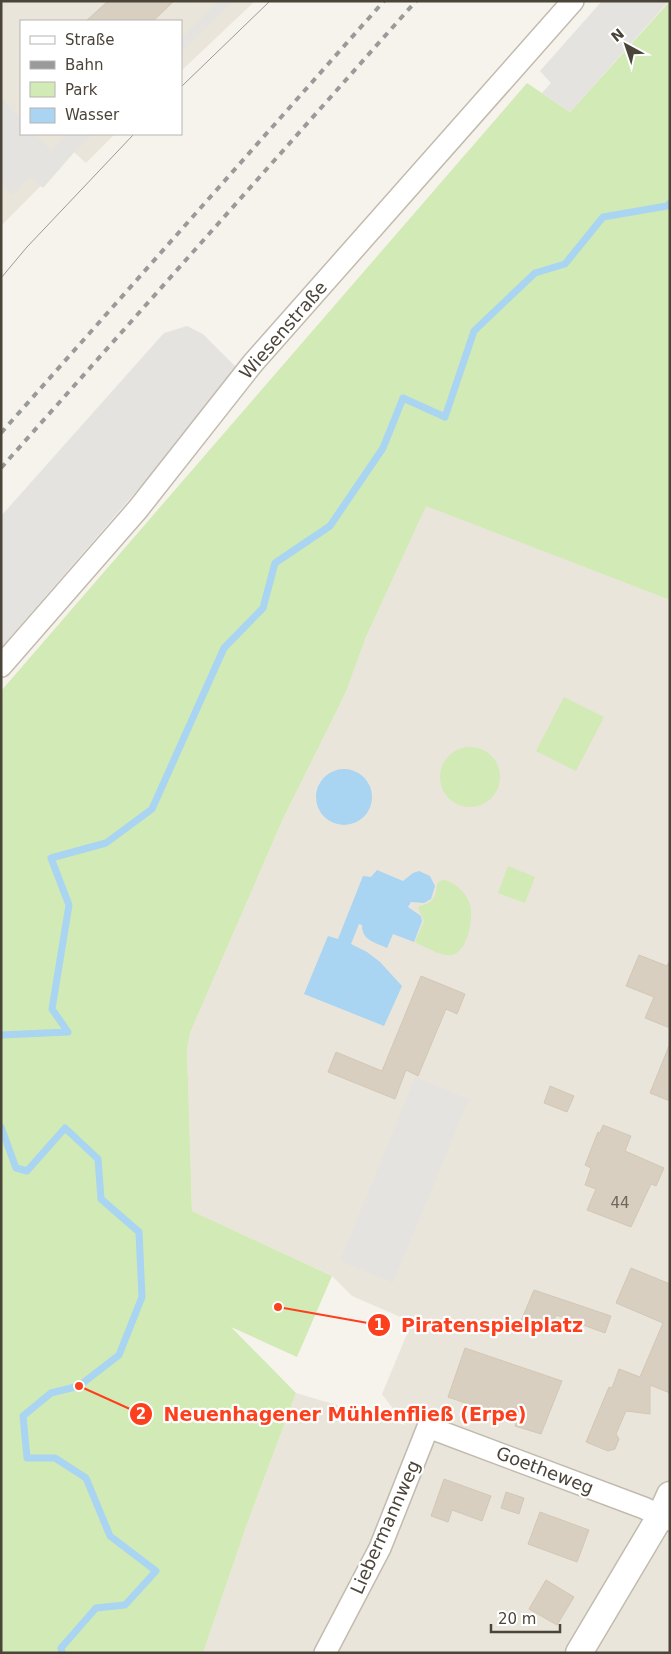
<svg xmlns="http://www.w3.org/2000/svg" width="671" height="1654" viewBox="0 0 671 1654" font-family="'DejaVu Sans',sans-serif">
	<style>
		.residential { fill: #eae5da }
		.green { fill: #d2eab5 }
		.parking { fill: #e5e3e0 }
		.water { fill: #a9d4f2 }
		.lines { fill: none; stroke-linecap: round; stroke-linejoin: round }
		.stream { stroke: #a9d4f2; stroke-width: 7 }
		.building { fill: #d8cfc1; stroke: #d3c7b4 }
		.minor-casing { stroke: #c2bbae; stroke-width: 24 }
		.tertiary-casing { stroke: #c2bbae; stroke-width: 29 }
		.minor { stroke: #fff; stroke-width: 21 }
		.tertiary { stroke: #fff; stroke-width: 26 }
		.tram { stroke: #9a9a9a; stroke-width: 1 }
		.rail { stroke: #9a9a9a; stroke-width: 4; stroke-dasharray: 6 6; stroke-linecap: butt }
		.labels { text-anchor: middle; dominant-baseline: central; stroke-width: 4.5; stroke-linejoin: round; paint-order: stroke }
		.number-label { font-size: 15px; fill: #6e675b }
		.street-label { font-size: 18px; fill: #4b4439; stroke: #fff }
		.leader { fill: none; stroke: #fc3f1d; stroke-width: 2 }
		.callout-dot { fill: #fc3f1d; stroke: #fff; stroke-width: 2 }
		.mark-label { font-size: 15px; text-anchor: middle; font-weight: bold; fill: #fff }
		.callout-label { font-size: 19px; text-anchor: middle; font-weight: bold; fill: #fc3f1d; stroke: #fff; stroke-width: 4.5; stroke-linejoin: round; paint-order: stroke }
	</style>
	<rect width="100%" height="100%" fill="#f6f3ec"/>
	<!-- residential -->
	<g class="residential">
		<polygon points="1,1 255,1 181,71 181,21 21,21 21,134 115,134 86,163 74,152 1,226"/>
		<polygon points="426,505 670,600 670,1653 203,1653 247,1524 296,1393 405,1425 382,1394 412,1322 352,1296 332,1276 192,1211 187,1049 190,1033 282,821 346,692 366,637"/>
	</g>
	<!-- green -->
	<g class="green">
		<polygon points="670,1 670,600 426,506 366,637 346,692 282,821 190,1033 187,1049 192,1211 332,1276 297,1357 231,1327 296,1393 247,1524 203,1653 1,1653 1,691 527,83 570,112"/>
		<polygon points="564,697 604,717 576,771 536,751"/>
		<circle cx="470" cy="777" r="30"/>
		<polygon points="508,866 535,877 525,903 498,893"/>
		<path d="M 445,880 C 456,883 466,893 470,904 C 474,916 468,952 452,955 C 441,957 426,947 415,942 L 424,921 L 418,908 L 419,906 C 433,903 436,898 437,884 L 440,881 Z"/>
	</g>
	<!-- parking -->
	<g class="parking">
		<polygon points="219,1 233,1 181,51 181,35 183,36"/>
		<polygon points="602,1 669,1 570,112 542,93 551,83 540,71"/>
		<polygon points="1,98 21,119 21,134 35,134 51,151 67,134 93,134 77,149 43,188 30,176 13,195 1,184"/>
		<polygon points="187,326 203,334 240,371 1,648 1,516 164,333"/>
		<polygon points="415,1077 469,1099 393,1283 340,1261"/>
	</g>
	<!-- water -->
	<g class="water">
		<circle cx="344" cy="797" r="28"/>
		<path d="M 377,870 L 403,881 L 413,873 L 419,871 L 430,876 L 435,886 L 431,899 L 424,903 L 411,902 L 408,907 L 421,916 L 422,921 L 414,942 L 393,934 L 387,948 C 375,942 362,941 362,925 L 359,924 L 351,944 L 367,952 L 380,962 L 402,986 L 384,1026 L 304,994 L 328,936 L 338,939 L 363,876 L 371,877 Z"/>
	</g>
	<g class="lines">
		<!-- stream -->
		<g class="stream">
			<polyline points="1,1035 68,1032 52,1009 69,905 51,858 106,843 152,809 224,648 263,608 275,563 330,526 383,448 403,398 445,417 474,331 535,273 565,264 603,217 667,206 670,203"/>
			<polyline points="1,1127 16,1168 27,1171 65,1128 98,1159 101,1199 139,1232 142,1297 119,1355 79,1386 51,1393 23,1416 27,1458 55,1458 86,1478 110,1536 156,1571 125,1605 96,1608 61,1648 62,1653"/>
		</g>
	</g>
	<!-- building -->
	<g class="building">
		<polygon points="108,1 174,1 153,21 86,21"/>
		<polygon points="639,955 667,966 670,960 670,1028 645,1018 654,997 626,986"/>
		<polygon points="421,976 465,994 457,1014 446,1009 418,1076 406,1070 395,1099 328,1072 336,1052 382,1071"/>
		<polygon points="669,1046 670,1046 670,1101 650,1093"/>
		<polygon points="550,1086 574,1096 567,1112 544,1103"/>
		<polygon points="603,1125 631,1136 625,1151 664,1168 656,1186 651,1184 631,1227 587,1210 596,1189 585,1185 591,1168 585,1165 598,1132 600,1133"/>
		<polygon points="631,1268 670,1284 670,1393 650,1385 650,1414 626,1411 616,1434 619,1439 615,1449 608,1451 586,1442 609,1387 612,1388 619,1369 640,1377 663,1323 616,1303"/>
		<polygon points="534,1290 611,1316 605,1333 556,1315 549,1334 521,1321"/>
		<polygon points="465,1348 562,1381 541,1434 515,1426 517,1421 448,1397"/>
		<polygon points="444,1479 491,1496 482,1521 452,1510 448,1522 431,1516"/>
		<polygon points="506,1492 524,1498 519,1514 501,1508"/>
		<polygon points="540,1512 589,1530 577,1562 528,1544"/>
		<polygon points="546,1580 574,1597 557,1625 529,1609"/>
	</g>
	<g class="lines">
		<defs>
			<g id="minor">
				<polyline points="1,666 138,509 253,363 573,1"/>
				<polyline points="325,1653 380,1548 428,1427 644,1508 670,1520"/>
			</g>
			<polyline id="tertiary" points="579,1653 661,1515 670,1495"/>
		</defs>
		<!-- minor casing -->
		<use href="#minor" class="minor-casing"/>
		<!-- tertiary casing -->
		<use href="#tertiary" class="tertiary-casing"/>
		<!-- minor -->
		<use href="#minor" class="minor"/>
		<!-- tertiary -->
		<use href="#tertiary" class="tertiary"/>
		<!-- tram -->
		<g class="tram">
			<polyline points="181,87 270,1"/>
			<polyline points="1,278 27,247 134,134"/>
		</g>
		<!-- rail -->
		<g class="rail">
			<polyline points="1,433 384,1"/>
			<polyline points="1,468 416,1"/>
		</g>
	</g>
	<g class="labels">
		<!-- number labels -->
		<g class="number-label">
			<text x="620" y="1203">44</text>
		</g>
		<!-- street labels -->
		<g class="street-label">
			<text transform="translate(283 330) rotate(-49)">Wiesenstraße</text>
			<text transform="translate(545 1470) rotate(21)">Goetheweg</text>
			<text transform="translate(385 1527) rotate(-66)">Liebermannweg</text>
		</g>
	</g>
	<!-- callouts -->
	<path class="leader" d="M278 1307L379 1325M79 1386L141 1414"/>
	<g class="callout-dot">
		<circle cx="278" cy="1307" r="5"/>
		<circle cx="79" cy="1386" r="5"/>
		<circle cx="379" cy="1325" r="12"/>
		<circle cx="141" cy="1414" r="12"/>
	</g>
	<g class="mark-label">
		<text x="379" y="1330">1</text>
		<text x="141" y="1419">2</text>
	</g>
	<g class="callout-label">
		<text x="492" y="1332">Piratenspielplatz</text>
		<text x="345" y="1421">Neuenhagener Mühlenfließ (Erpe)</text>
	</g>
	<!-- border -->
	<rect width="671" height="1654" fill="none" stroke="#4b4439" stroke-width="5"/>
	<!-- legend -->
	<rect x="20" y="20" width="162" height="115" fill="#ffffff" stroke="#b7b4b0"/>
	<rect x="30" y="36" width="25" height="8" fill="#ffffff" stroke="#b7b4b0"/>
	<text x="65" y="45" font-size="15" fill="#4b4439">Straße</text>
	<rect x="30" y="61" width="25" height="8" fill="#9a9a9a" stroke="#b7b4b0"/>
	<text x="65" y="70" font-size="15" fill="#4b4439">Bahn</text>
	<rect x="30" y="82" width="25" height="15" fill="#d2eab5" stroke="#b7b4b0"/>
	<text x="65" y="95" font-size="15" fill="#4b4439">Park</text>
	<rect x="30" y="108" width="25" height="15" fill="#a9d4f2" stroke="#b7b4b0"/>
	<text x="65" y="120" font-size="15" fill="#4b4439">Wasser</text>
	<!-- north arrow -->
	<g transform="translate(626 45) rotate(320)" stroke="#ffffff" stroke-width="4" paint-order="stroke">
	<path d="M0-4L9 19L0 12L-9 19Z" fill="#4b4439"/>
	<text y="-8" font-size="14" font-weight="bold" text-anchor="middle" fill="#4b4439">N</text>
	</g>
	<!-- scale -->
	<path d="M491 1624v8h69v-8" fill="none" stroke="#4b4439" stroke-width="2.5"/>
	<text x="498" y="1624" font-size="15" fill="#4b4439" stroke="#ffffff" stroke-width="4" paint-order="stroke">20 m</text>
</svg>
